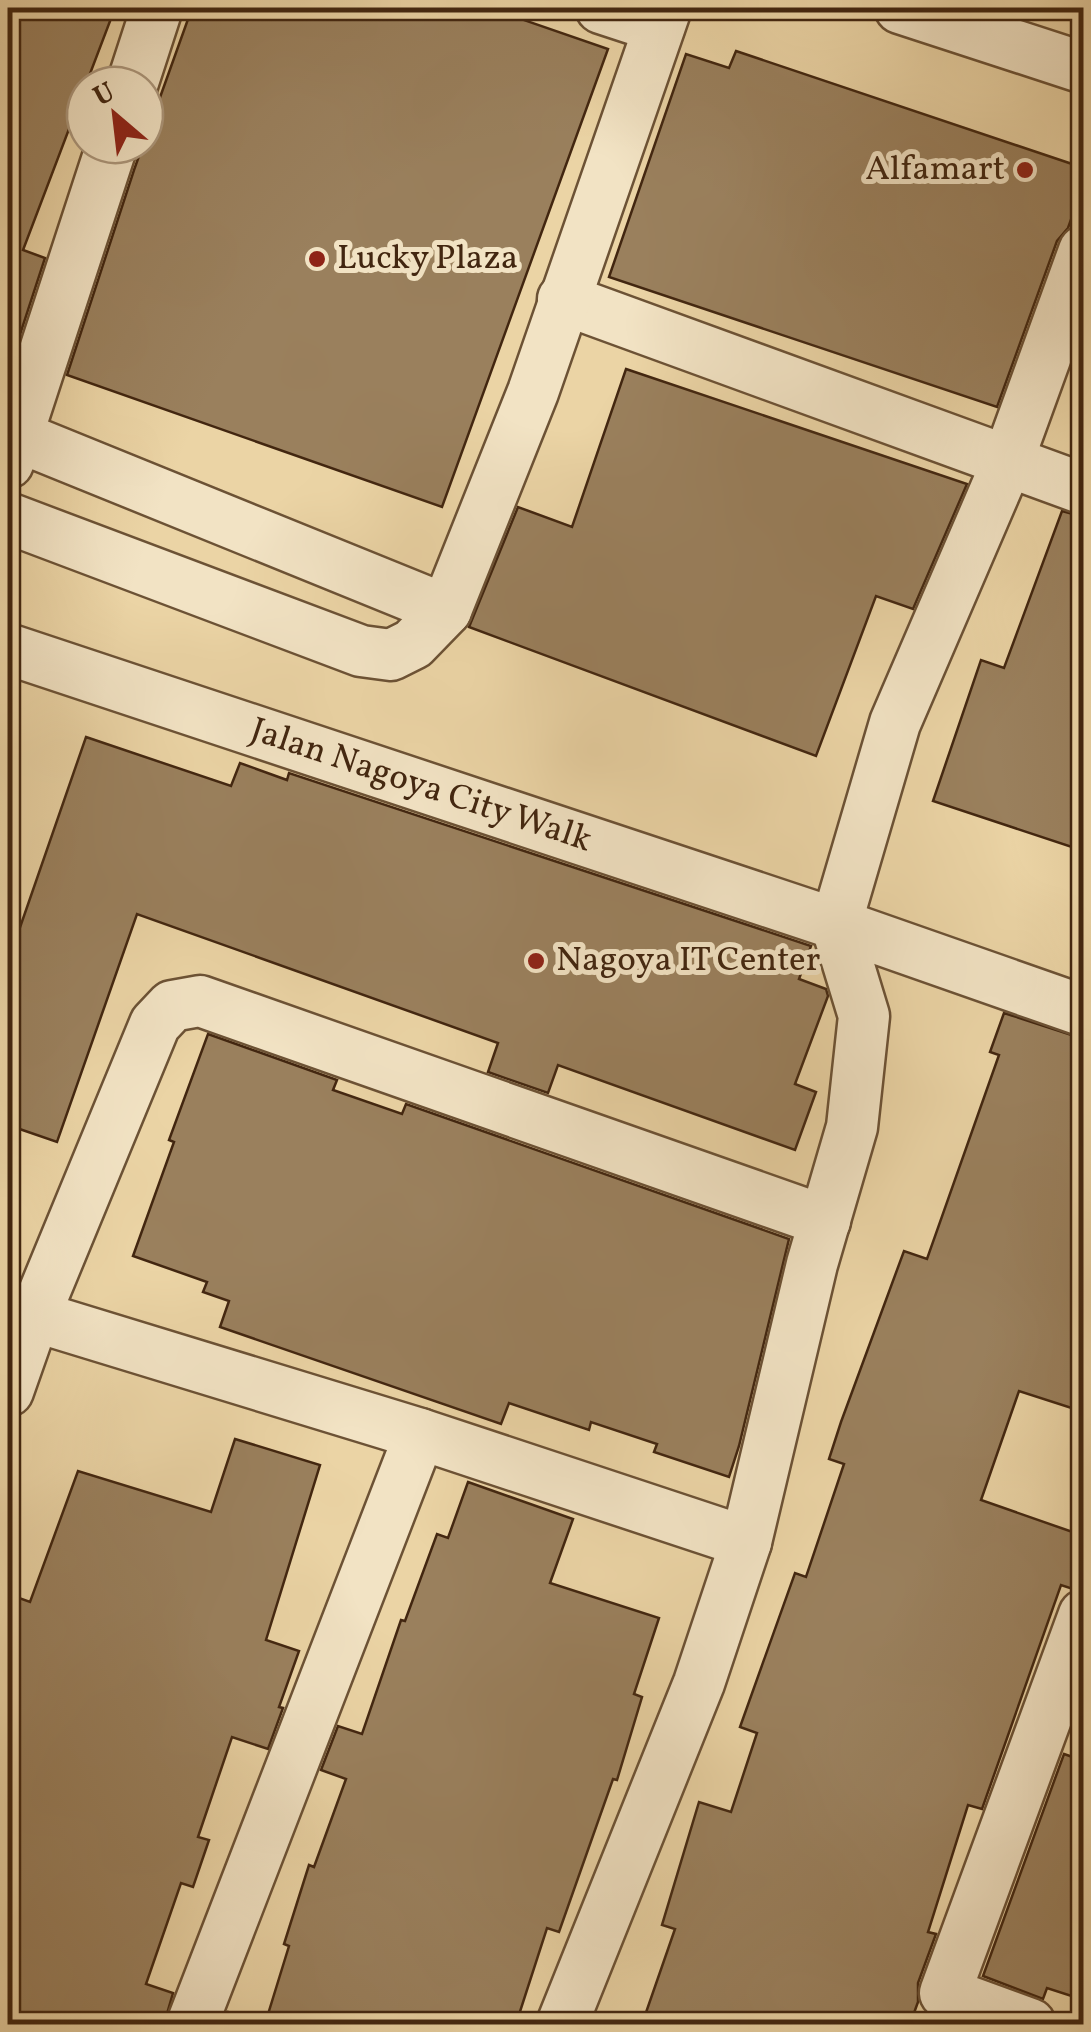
<svg xmlns="http://www.w3.org/2000/svg" width="1091" height="2032" viewBox="0 0 1091 2032" font-family="Vollkorn,serif">
	<style>
		.building { fill: #9a805d; stroke: #422610; stroke-width: 2.5 }
		.lines { fill: none; stroke-linecap: round; stroke-linejoin: round }
		.minor-casing { stroke: #6c5235; stroke-width: 55 }
		.minor { stroke: #f2e3c4; stroke-width: 50 }
		.poi-dot { fill: #8f2418; stroke: #f2e3c4; stroke-width: 4 }
		.labels { text-anchor: middle; dominant-baseline: central; stroke-width: 10; stroke-linejoin: round; paint-order: stroke }
		.poi-label { font-size: 35px; fill: #422610; stroke: #f2e3c4; text-anchor: start }
		.street-label { font-size: 35px; fill: #422610; stroke: #f2e3c4 }
	</style>
	<rect width="100%" height="100%" fill="#ebd4a5"/>
	<filter id="stains"><feTurbulence type="fractalNoise" baseFrequency=".002" numOctaves="4"/><feColorMatrix values="0 0 0 0 .2 0 0 0 0 .09 0 0 0 0 .02 0 0 0 .5 -.17"/></filter>
	<radialGradient id="worn" r=".72"><stop offset=".6" stop-color="#630" stop-opacity="0"/><stop offset="1" stop-color="#630" stop-opacity=".3"/></radialGradient>
	<!-- building -->
	<g class="building">
		<polygon points="8,8 115,8 23,250 45,258 13,356 8,354"/>
		<polygon points="192,8 489,8 608,49 442,507 67,375 134,170"/>
		<polygon points="736,51 1084,168 1084,183 1068,228 1057,241 997,407 609,277 686,54 729,68"/>
		<polygon points="626,369 967,484 913,609 876,596 816,756 469,627 518,507 572,527"/>
		<polygon points="1062,511 1084,517 1084,851 933,801 981,660 1004,668"/>
		<polygon points="86,737 231,786 240,763 287,780 289,773 811,946 799,979 826,989 828,996 795,1084 816,1092 795,1150 558,1065 548,1093 488,1072 498,1043 137,914 57,1142 8,1125 8,962"/>
		<polygon points="1004,1013 1084,1039 1084,1412 1019,1391 981,1500 1084,1536 1084,1587 1073,1589 1061,1585 982,1809 968,1805 928,1932 936,1934 918,1983 918,2002 910,2024 642,2024 675,1929 662,1925 699,1802 731,1812 757,1733 740,1727 795,1573 806,1577 844,1464 829,1459 841,1422 904,1251 927,1259 999,1055 990,1052"/>
		<polygon points="208,1034 337,1080 333,1090 402,1114 406,1104 789,1239 739,1446 729,1477 654,1452 657,1444 591,1422 589,1430 509,1403 501,1424 220,1327 229,1301 203,1292 207,1282 133,1256 174,1142 169,1140"/>
		<polygon points="235,1439 320,1465 266,1640 299,1651 279,1707 283,1708 268,1749 232,1737 198,1837 209,1840 193,1887 181,1883 146,1984 173,1993 164,2024 8,2024 8,1594 30,1602 78,1471 211,1512"/>
		<polygon points="468,1482 573,1519 550,1583 659,1618 634,1694 642,1697 617,1780 613,1779 559,1932 547,1928 516,2024 265,2024 289,1946 284,1944 309,1865 314,1867 346,1779 321,1770 338,1726 362,1734 401,1620 405,1621 437,1534 448,1538"/>
		<polygon points="1064,1754 1084,1761 1084,2000 1047,1988 1043,1999 983,1976"/>
		<polygon points="228,2012 246,2018 245,2024 223,2024"/>
	</g>
	<g class="lines">
		<defs>
			<g id="minor">
				<polyline points="601,8 659,27"/>
				<polyline points="900,8 1084,68"/>
				<polyline points="132,85 157,8"/>
				<polyline points="563,299 1084,489"/>
				<polyline points="17,436 112,145"/>
				<polyline points="8,463 17,436 446,610"/>
				<polyline points="8,518 361,651 391,655 413,644 446,610 533,392 666,8"/>
				<path id="s1" d="M 8,649 L 836,924 L 1084,1011"/>
				<polyline points="8,1308 420,1434 746,1542"/>
				<polyline points="8,1391 34,1317 155,1024 172,1006 200,1001 825,1221"/>
				<polyline points="192,2024 420,1434"/>
				<polyline points="562,2024 699,1683 746,1542 812,1264 852,1127 864,1016 836,924 895,723 1007,463 1084,251"/>
				<polyline points="1030,2024 945,1993 1084,1615"/>
			</g>
		</defs>
		<!-- minor casing -->
		<use href="#minor" class="minor-casing"/>
		<!-- minor -->
		<use href="#minor" class="minor"/>
	</g>
	<!-- markers -->
	<g class="poi-dot">
		<circle cx="1025" cy="170" r="10"/>
		<circle cx="317" cy="259" r="10"/>
		<circle cx="536" cy="961" r="10"/>
	</g>
	<g class="labels">
		<!-- poi labels -->
		<g class="poi-label">
			<text x="1005" y="170" text-anchor="end">Alfamart</text>
			<text x="337" y="259">Lucky Plaza</text>
			<text x="556" y="961">Nagoya IT Center</text>
		</g>
		<!-- street labels -->
		<g class="street-label">
			<text stroke="none"><textPath href="#s1" startOffset="435">Jalan Nagoya City Walk</textPath></text>
		</g>
	</g>
	<!-- margin -->
	<rect width="1091" height="2032" fill="none" stroke="#ebd4a5" stroke-width="40"/>
	<rect x="10" y="10" width="1071" height="2012" fill="none" stroke="#422610" stroke-width="5"/>
	<rect x="20" y="20" width="1051" height="1992" fill="none" stroke="#422610" stroke-width="2.5"/>
	<!-- north arrow -->
	<g transform="translate(115 115) rotate(332)"><circle r="48" fill="#f2e3c4" stroke="#ac977c" stroke-width="2.5"/>
	<path d="M0-8L18 38L0 25L-18 38Z" fill="#8f2418"/>
	<text y="-15" font-size="28" font-weight="bold" text-anchor="middle" fill="#422610">U</text>
	</g>
	<rect width="100%" height="100%" filter="url(#stains)"/>
	<rect width="100%" height="100%" fill="url(#worn)"/>
</svg>
